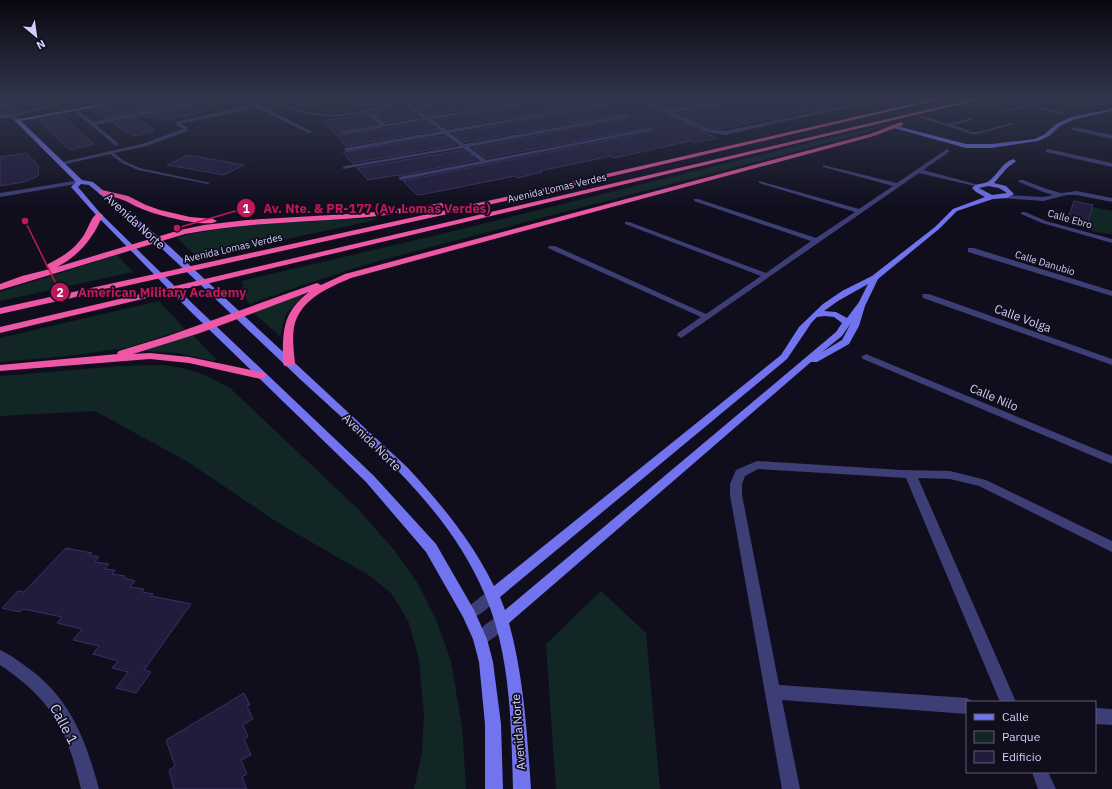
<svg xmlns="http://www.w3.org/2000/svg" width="1112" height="789" viewBox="0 0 1112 789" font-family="'IBM Plex Sans',sans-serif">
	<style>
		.green { fill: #122625 }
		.building { fill: #211c3c; stroke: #393165 }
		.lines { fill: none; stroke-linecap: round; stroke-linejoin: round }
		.lane { fill: #3e3e77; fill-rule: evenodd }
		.street { fill: #3e3e77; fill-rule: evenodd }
		.secondary { fill: #7173ef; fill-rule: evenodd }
		.highway { fill: #ed57a5; fill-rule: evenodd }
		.labels { text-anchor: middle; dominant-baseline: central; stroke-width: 3.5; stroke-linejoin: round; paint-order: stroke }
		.far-street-label { font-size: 10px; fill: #d2cffa; stroke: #100e1d }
		.street-label { font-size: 12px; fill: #d2cffa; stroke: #100e1d }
		.near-street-label { font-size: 14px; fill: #d2cffa; stroke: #100e1d }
		.leader { fill: none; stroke: #c2185b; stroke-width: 1.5 }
		.callout-dot { fill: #c2185b; stroke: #100e1d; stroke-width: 1.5 }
		.mark-label { font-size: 12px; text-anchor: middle; font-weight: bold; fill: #fff }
		.callout-label { font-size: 13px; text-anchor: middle; font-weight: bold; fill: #c2185b; stroke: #100e1d; stroke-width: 3.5; stroke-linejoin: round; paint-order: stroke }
	</style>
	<rect width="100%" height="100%" fill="#100e1d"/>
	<!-- green -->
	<g class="green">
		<path d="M 282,99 L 403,99 C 379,104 345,116 320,112 C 307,110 294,104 282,99 Z"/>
		<polygon points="890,123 865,133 374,262 300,286 250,304 236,289 244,287 241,281 429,237"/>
		<polygon points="1092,207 1112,211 1112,234 1094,232 1084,227 1084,224 1087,225"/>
		<path d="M 375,218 L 376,220 L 198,258 L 176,237 C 241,222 308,222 375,218 Z"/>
		<polygon points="117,255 133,272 0,301 0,292"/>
		<polygon points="308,290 286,314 280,336 252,312"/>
		<polygon points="159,301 185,329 127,348 67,356 0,362 0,338"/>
		<polygon points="192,334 216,359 213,361 178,353 143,351"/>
		<path d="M 161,365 C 189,368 207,374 231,389 L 358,509 L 395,551 L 420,587 L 437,622 L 451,661 L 462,727 L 466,789 L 414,789 L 422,753 L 424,715 L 419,660 L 409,623 L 392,594 L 370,576 L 280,524 L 188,462 L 95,411 L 0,416 L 0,376 L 121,366 Z"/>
		<polygon points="601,591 646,633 660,789 556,789 546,644"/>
	</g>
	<!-- building -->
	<g class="building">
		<polygon points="156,99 186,99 189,100 105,118 93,110"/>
		<polygon points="484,99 536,99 428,115 420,109"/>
		<polygon points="553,99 635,99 635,100 717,138 694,143 690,141 614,158 611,156 540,171 542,172 517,178 515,176 425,194 417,195 403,181 655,131 655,129 651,127 486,158 473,148 629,118 630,117 626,114 465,142 454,134 604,106 605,105 602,103 446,128 436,120 552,100"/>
		<polygon points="644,99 725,99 667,108"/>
		<polygon points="741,99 835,99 835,105 720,129 710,129 677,114 738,101"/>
		<polygon points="195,104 208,111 165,120 142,116"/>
		<polygon points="16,105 17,111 0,113 0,107"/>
		<polygon points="398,108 406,112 411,111 419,117 385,122 374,112"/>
		<polygon points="368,113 368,116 377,124 341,131 340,133 344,135 426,122 437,130 346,146 323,121"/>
		<polygon points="60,116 63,117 94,144 70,150 38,120"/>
		<polygon points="136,117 155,131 134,136 113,123"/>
		<polygon points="444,136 456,145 352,163 343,152"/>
		<polygon points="463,150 476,160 398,176 397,175 368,180 357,168"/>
		<polygon points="27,153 39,167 38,176 24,182 0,186 0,157"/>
		<polygon points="188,155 244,165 224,175 167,165"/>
		<polygon points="1074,201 1093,205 1087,225 1067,221"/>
		<polygon points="66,548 92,553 89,555 99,557 95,562 109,564 104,569 115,570 112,574 125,576 124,578 135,581 130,587 144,589 142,592 153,594 151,596 191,604 144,670 151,672 136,693 116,688 128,672 112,668 118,661 93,654 99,646 73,640 82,629 57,623 62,617 23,609 20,612 2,608 18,591 24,592"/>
		<polygon points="244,693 250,705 247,706 253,719 243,725 248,737 244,739 251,755 241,760 247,774 242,777 247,789 174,789 169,770 175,766 166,740"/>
	</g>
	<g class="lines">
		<!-- lane -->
		<g class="lane">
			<polygon points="49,99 53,99 51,101 50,108 12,116 10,115 47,106 47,101"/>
			<polygon points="108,99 114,99 91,103 89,102"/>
			<polygon points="1050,99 1054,99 1033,105 1064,113 1064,115 1028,106 1008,111 1006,110"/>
			<polygon points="1069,99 1073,99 1090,103 1112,103 1096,99 1101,99 1112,101 1112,105 1090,105"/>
			<polygon points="919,115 948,124 972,118 972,120 952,125 972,132 978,132 1012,123 1014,124 978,134 972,134 919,117"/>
			<polygon points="109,151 111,151 124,161 140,168 210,183 208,184 138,170 122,163 109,153"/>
		</g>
		<!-- street -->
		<g class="street">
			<polygon points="25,99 29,99 29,101 0,106 0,104"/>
			<polygon points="203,99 210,99 96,125 118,143 118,145 116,146 75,112 79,111 93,122"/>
			<path d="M 270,99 L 275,99 C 286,104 297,110 309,112 C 342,120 379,106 410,99 L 416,99 L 408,102 L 413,106 L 457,99 L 466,99 L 416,108 L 428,117 L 543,99 L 552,99 L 432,119 L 446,130 L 602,104 L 604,105 L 450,133 L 465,144 L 626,115 L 629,117 L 469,147 L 486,160 L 651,128 L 654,130 L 401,180 L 399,179 L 399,177 L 480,161 L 463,148 L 343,169 L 343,167 L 345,166 L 460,146 L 444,134 L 347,151 L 344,149 L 345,148 L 441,131 L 426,120 L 344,134 L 341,132 L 380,125 L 369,115 L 369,113 L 371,112 L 385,124 L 423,118 L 403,103 C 363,113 326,125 286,107 C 281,105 274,103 270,99 Z"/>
			<polygon points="636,99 641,99 667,110 732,99 740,99 738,100 672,113 710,130 725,131 877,99 884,99 725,135 707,132"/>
			<polygon points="257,104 313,132 308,133 256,107 181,124 187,127 188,131 146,146 61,165 58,163 142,144 183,129 175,124 175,122"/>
			<polygon points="12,113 19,119 19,121 15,121 11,117 0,119 0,115"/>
			<polygon points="1074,127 1112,135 1112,139 1072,130 1072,128"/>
			<polygon points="947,149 949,150 949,152 923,170 979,185 979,187 919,173 681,338 677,335 678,333 701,317 548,248 549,246 555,246 706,314 761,276 625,224 625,222 629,222 766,273 811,241 694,201 694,199 698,199 816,238 855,212 759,183 759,181 859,209 893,186 823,167 823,165 897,183"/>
			<polygon points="1048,149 1112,163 1112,167 1046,152 1046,150"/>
			<polygon points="80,180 82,181 82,183 0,197 0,193"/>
			<polygon points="1019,180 1023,180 1047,189 1061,193 1077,191 1112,198 1112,202 1077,195 1067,195 1043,201 1003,198 1003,196 1005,195 1043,197 1053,195 1043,192 1019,182"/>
			<polygon points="1021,212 1025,212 1046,221 1112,239 1112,243 1042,223 1021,214"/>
			<polygon points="968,248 974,248 1112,291 1112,296 968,252"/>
			<polygon points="923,294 929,294 1112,359 1112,365 923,298 922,296"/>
			<polygon points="866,354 1112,456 1112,464 863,359 861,357"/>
			<polygon points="757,461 901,470 950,471 986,480 1112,541 1112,552 979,486 950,479 918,478 1016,702 1000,702 906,478 758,469 745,476 742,484 742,495 779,685 967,698 973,702 967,702 967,714 782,700 800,789 782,789 730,495 730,484 736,470"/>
			<path d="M 492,590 L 497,592 L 499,596 L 497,600 C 488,607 475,622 464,618 L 462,614 L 464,610 L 487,592 Z"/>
			<path d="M 502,615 L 507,617 L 509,621 C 505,630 490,642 480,645 L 475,644 L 473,639 C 477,630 492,618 502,615 Z"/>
			<path d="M 0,650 C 9,654 16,659 24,665 C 69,696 85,737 99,789 L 81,789 C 67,729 52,700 0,665 Z"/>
			<polygon points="1095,708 1112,709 1112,725 1095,724"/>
			<polygon points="1032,772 1048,772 1056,789 1038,789"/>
		</g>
		<!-- secondary -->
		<g class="secondary">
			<path d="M 129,99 L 137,99 L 21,121 L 82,180 L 93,182 L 169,246 L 407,467 C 442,505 471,540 494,586 L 781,355 L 799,327 L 823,304 L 842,291 L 872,276 L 935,227 L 953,209 L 985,197 L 976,192 L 972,188 C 977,182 983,185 989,181 C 998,174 1002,163 1013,159 L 1016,161 L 1015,162 L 1007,168 L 994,183 L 1006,186 L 1014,194 L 1007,198 L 993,199 L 957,211 L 939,229 L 878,279 L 865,306 L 859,326 L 849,344 L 817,362 L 811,362 L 509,623 C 524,678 527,733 531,789 L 513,789 C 511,724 511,656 485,595 C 445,499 356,433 283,363 C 219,303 157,241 89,185 L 81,184 L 78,187 L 101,214 L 195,306 L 374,476 L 436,544 L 474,610 L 487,639 L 493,662 L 501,724 L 503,789 L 485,789 L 485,724 L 479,662 L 473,639 L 463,617 L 426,552 L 366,482 L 189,310 L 97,216 L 71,187 L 76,182 L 14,120 ZM 988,186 L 999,188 L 1007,193 L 992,195 L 979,188 ZM 868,284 L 859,302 L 847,318 L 836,312 L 824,311 L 838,301 ZM 825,316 L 834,317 L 842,323 L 836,332 L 505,610 L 500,597 L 787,359 L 812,322 L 817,317 ZM 851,323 L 842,340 L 822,352 L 842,336 Z"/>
			<polygon points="1112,109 1112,111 1075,119 1060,126 1049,136 1038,141 991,148 966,148 890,127 893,125 966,144 991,144 1035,139 1045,134 1056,124 1071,117"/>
		</g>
		<!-- highway -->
		<g class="highway">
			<polygon points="933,99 942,99 519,198 0,314 0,308 519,194"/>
			<polygon points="973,99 982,99 0,333 0,327"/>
			<path d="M 901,122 L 903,123 L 903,125 L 874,136 L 351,278 C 328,288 300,299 294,327 C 292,339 294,352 295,364 L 293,366 L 285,366 L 283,364 C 283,332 281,314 309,292 L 200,333 L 133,354 L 150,353 L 189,357 L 265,373 L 267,375 L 265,377 L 261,379 L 189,363 L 150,359 L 0,371 L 0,365 L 118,354 L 117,353 L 119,351 L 168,336 L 314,284 L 317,283 L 321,285 L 345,274 L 870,134 Z"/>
			<path d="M 99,190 L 102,190 L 128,196 L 146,205 L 160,210 L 190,217 L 213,219 L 217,221 C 208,229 152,214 140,208 C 134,206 129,202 123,200 C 116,197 107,196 99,194 Z"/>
			<path d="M 443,203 L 447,205 L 446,207 C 432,210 417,211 403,213 C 331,223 257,220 185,234 L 0,290 L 0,284 L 22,276 L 50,269 L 46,266 L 48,264 C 62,257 75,249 84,235 C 88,229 92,214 99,213 L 103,215 C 93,238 80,255 57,267 L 180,230 L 204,225 L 247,220 L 366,213 Z"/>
		</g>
	</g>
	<!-- sky -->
	<linearGradient id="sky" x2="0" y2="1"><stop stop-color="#090810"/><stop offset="0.47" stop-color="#31364c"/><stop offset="1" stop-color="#31364c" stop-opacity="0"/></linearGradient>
	<rect width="1112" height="209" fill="url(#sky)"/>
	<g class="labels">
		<!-- far-street labels -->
		<g class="far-street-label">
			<text transform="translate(557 188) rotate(-13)">Avenida Lomas Verdes</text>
			<text transform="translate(1070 219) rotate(16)">Calle Ebro</text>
			<text transform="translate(233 248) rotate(-13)">Avenida Lomas Verdes</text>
			<text transform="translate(1045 263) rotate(17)">Calle Danubio</text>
		</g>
		<!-- street labels -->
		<g class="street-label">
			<text transform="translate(135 221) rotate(42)">Avenida Norte</text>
			<text transform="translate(1023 318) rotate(20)">Calle Volga</text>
			<text transform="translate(994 397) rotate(23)">Calle Nilo</text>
			<text transform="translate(372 442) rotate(44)">Avenida Norte</text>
			<text transform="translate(518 732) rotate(-94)">Avenida Norte</text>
		</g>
		<!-- near-street labels -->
		<g class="near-street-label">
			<text transform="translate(64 724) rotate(62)">Calle 1</text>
		</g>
	</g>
	<!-- callouts -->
	<path class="leader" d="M177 228L246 208M25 221L60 292"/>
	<g class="callout-dot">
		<circle cx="177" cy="228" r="4"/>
		<circle cx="25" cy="221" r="4"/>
		<circle cx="246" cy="208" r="10"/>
		<circle cx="60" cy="292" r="10"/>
	</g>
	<g class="mark-label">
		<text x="246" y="213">1</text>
		<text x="60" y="297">2</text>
	</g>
	<g class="callout-label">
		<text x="377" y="213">Av. Nte. &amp; PR-177 (Av. Lomas Verdes)</text>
		<text x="162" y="297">American Military Academy</text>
	</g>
	<!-- legend -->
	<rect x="966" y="701" width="130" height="72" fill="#100e1d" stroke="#5e5b75"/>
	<rect x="974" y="714" width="20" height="6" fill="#7173ef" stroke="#5e5b75"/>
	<text x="1002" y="721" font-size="12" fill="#d2cffa">Calle</text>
	<rect x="974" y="731" width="20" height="12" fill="#122625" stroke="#5e5b75"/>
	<text x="1002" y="741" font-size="12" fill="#d2cffa">Parque</text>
	<rect x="974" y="751" width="20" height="12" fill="#211c3c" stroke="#5e5b75"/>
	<text x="1002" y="761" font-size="12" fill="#d2cffa">Edificio</text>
	<!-- north arrow -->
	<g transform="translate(36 36) rotate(151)" stroke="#100e1d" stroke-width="3" paint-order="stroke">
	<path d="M0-3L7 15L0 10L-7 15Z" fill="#d2cffa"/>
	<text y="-6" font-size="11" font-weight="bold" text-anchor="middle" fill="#d2cffa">N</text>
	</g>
</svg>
